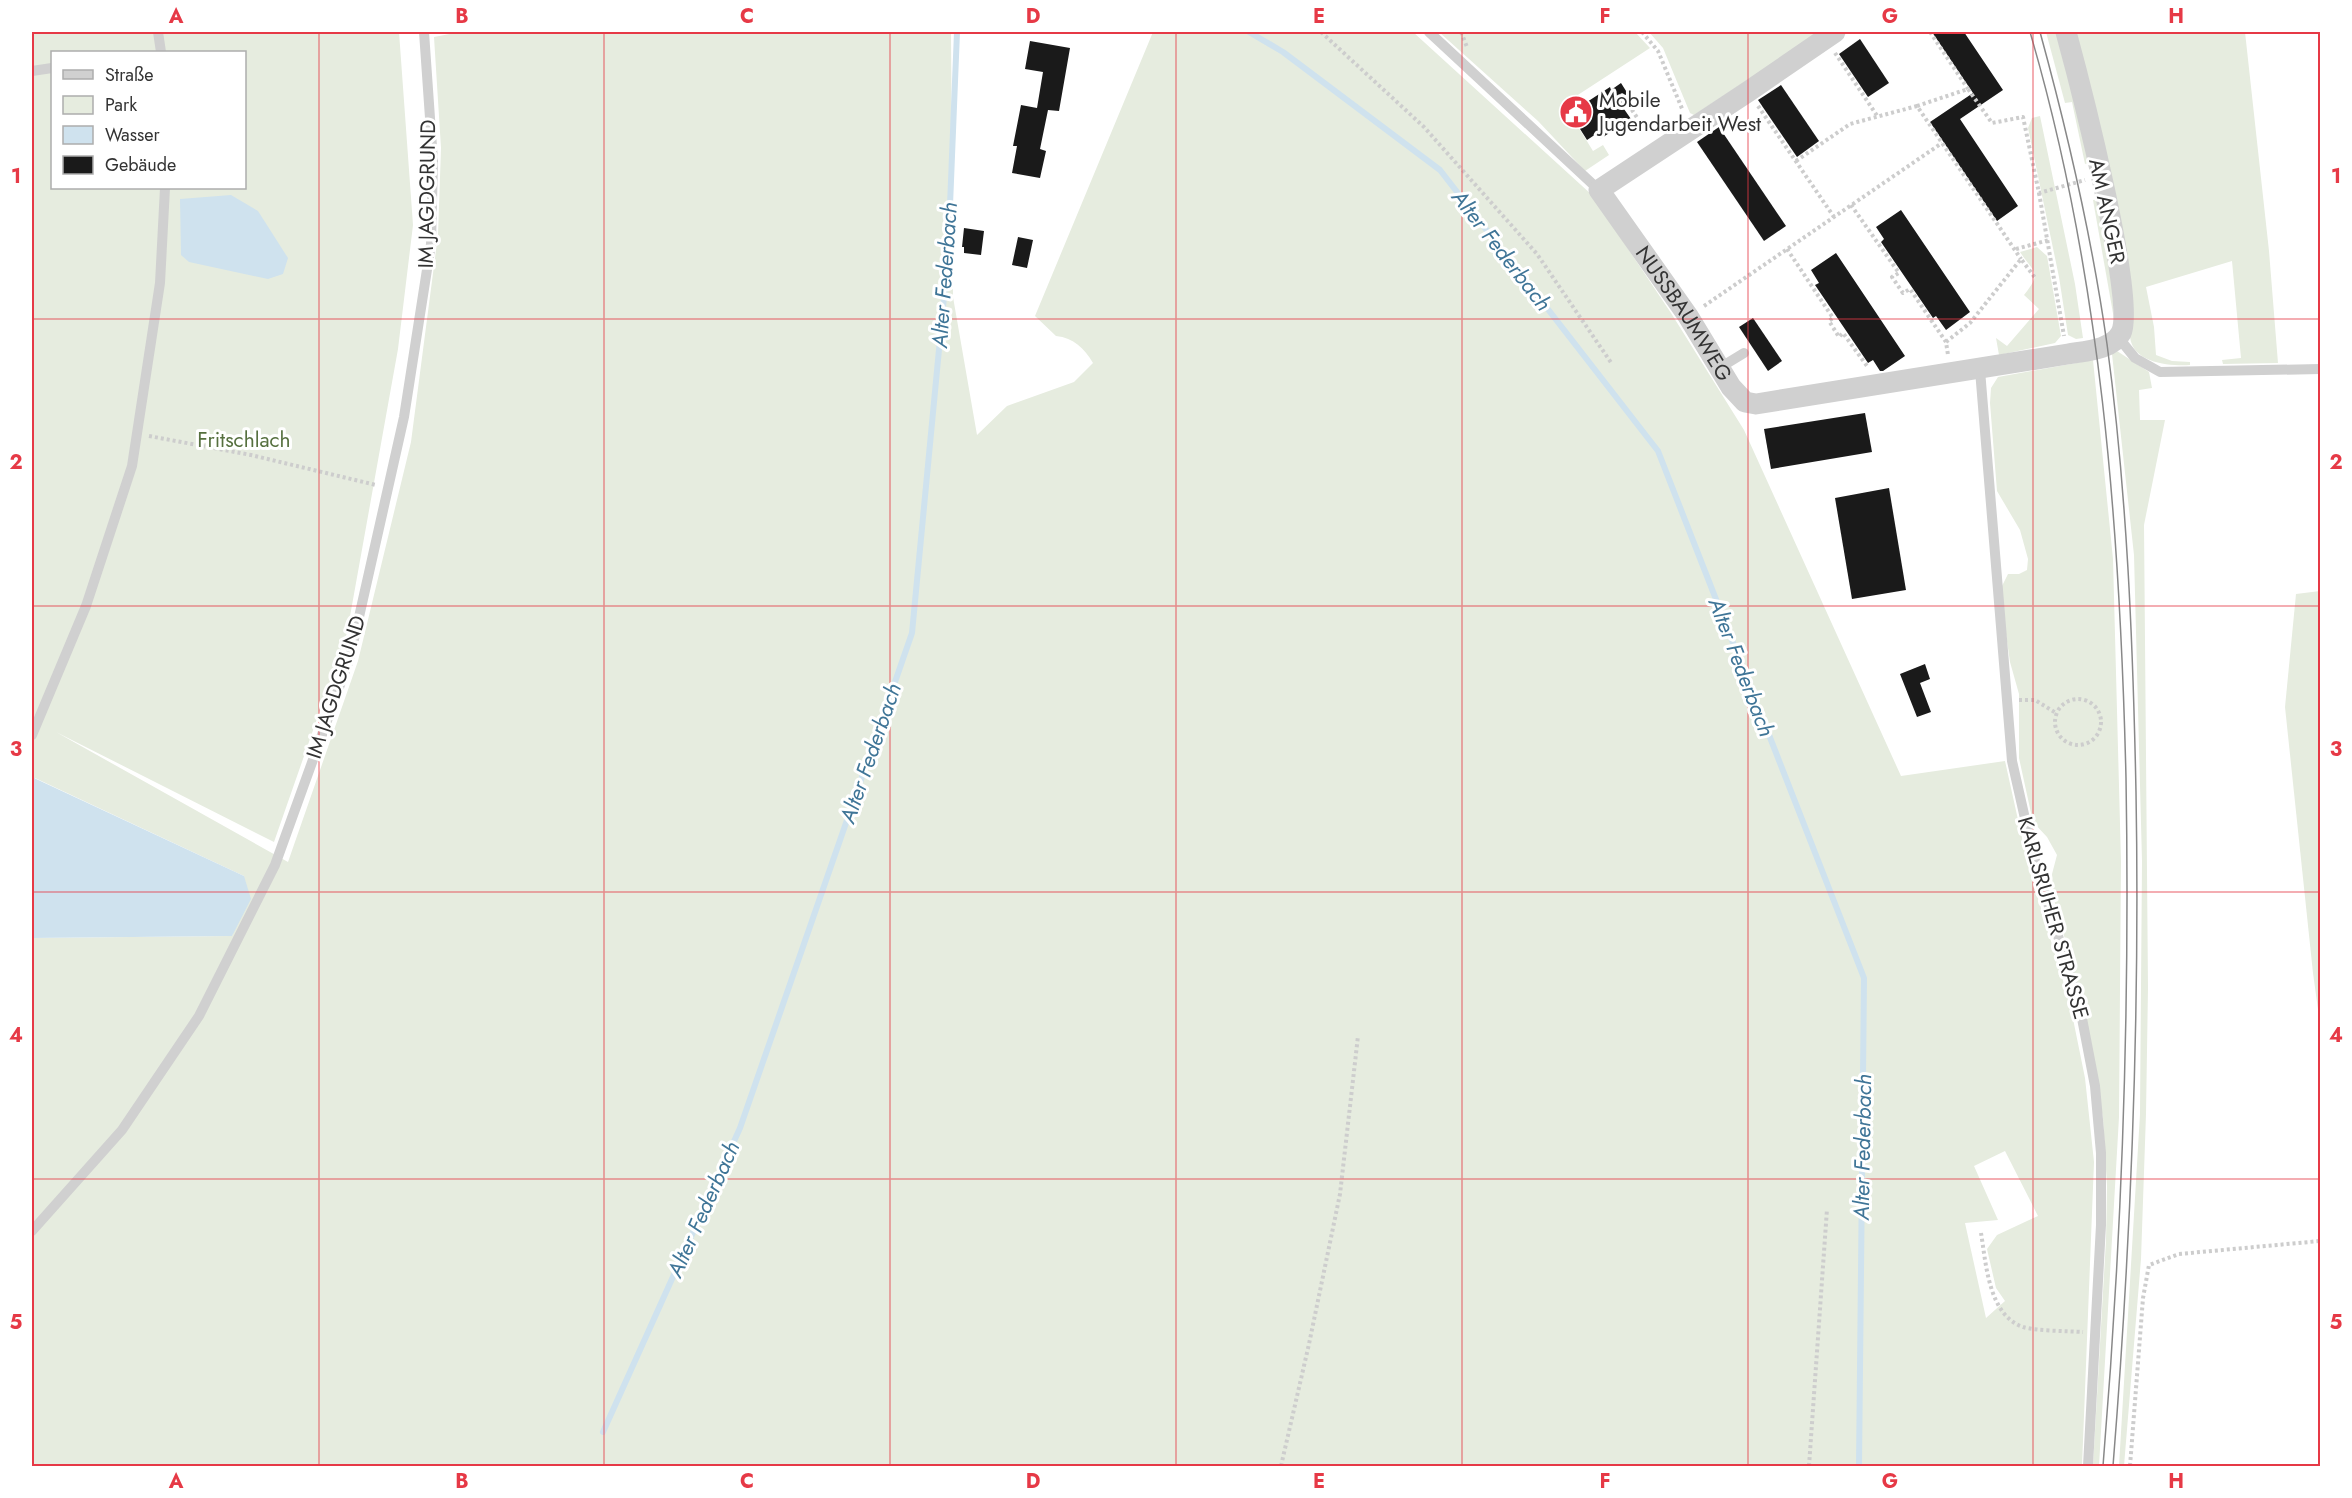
<svg xmlns="http://www.w3.org/2000/svg" width="2352" height="1498" viewBox="0 0 2352 1498" font-family="Jost,sans-serif">
	<style>
		.green { fill: #e6ecdf; fill-rule: evenodd }
		.water { fill: #cfe2ee }
		.lines { fill: none; stroke-linecap: round; stroke-linejoin: round }
		.stream { stroke: #cfe2ee; stroke-width: 6 }
		.building { fill: #1a1a1a }
		.path { stroke: #cdcdcd; stroke-width: 4; stroke-dasharray: 3 3; stroke-linecap: butt }
		.service { stroke: #d0d0d0; stroke-width: 10 }
		.minor { stroke: #d0d0d0; stroke-width: 21 }
		.tram { stroke: #888; stroke-width: 1.5 }
		.grid { fill: none; stroke: #e63946; stroke-width: 1.5; stroke-opacity: 0.55 }
		.labels { text-anchor: middle; dominant-baseline: central; stroke-width: 6; stroke-linejoin: round; paint-order: stroke }
		.poi-label { font-size: 21px; fill: #333; stroke: #fff; text-anchor: start }
		.street-label { font-size: 21px; fill: #333; stroke: #fff }
		.park-label { font-size: 21px; fill: #56703f; stroke: #fff }
		.water-label { font-size: 22px; font-style: italic; fill: #3f7597; stroke: #fff }
		.neatline { fill: none; stroke: #e63946; stroke-width: 2 }
		.grid-label { font-size: 20px; text-anchor: middle; font-weight: bold; fill: #e63946 }
	</style>
	<rect width="100%" height="100%" fill="#fff"/>
	<!-- green -->
	<g class="green">
		<path d="M 32,32 L 399,32 L 413,225 L 398,349 L 347,633 L 274,842 L 56,732 L 288,862 L 358,661 L 411,442 L 438,235 L 441,148 L 434,37 L 460,32 L 951,32 L 953,297 L 977,435 L 1007,406 L 1074,382 L 1093,363 C 1084,348 1074,338 1056,336 L 1035,316 L 1153,32 L 1413,32 L 1592,195 L 1671,313 L 1744,430 L 1901,776 L 2005,761 L 2028,865 L 2070,1004 L 2085,1078 L 2094,1162 L 2082,1466 L 32,1466 L 32,938 L 232,936 L 244,876 L 35,778 L 32,781 ZM 52,52 L 244,52 L 244,188 L 52,188 ZM 2005,1151 L 2038,1216 L 1997,1235 L 1987,1249 L 1996,1288 L 2005,1301 L 1986,1318 L 1965,1223 L 1998,1220 L 1974,1166 Z"/>
		<polygon points="1439,32 1635,32 1650,48 1564,104 1593,151 1603,145 1609,155 1585,171 1538,121"/>
		<polygon points="1649,32 1821,32 1694,115 1690,113 1663,48"/>
		<polygon points="2046,32 2059,32 2091,162 2085,164 2072,102 2065,103"/>
		<path d="M 2075,32 L 2245,32 L 2269,251 L 2278,363 L 2223,364 L 2222,360 L 2241,358 L 2232,261 L 2146,287 L 2154,327 L 2156,355 L 2172,361 L 2190,362 L 2190,365 C 2171,366 2133,364 2130,337 C 2130,330 2132,321 2133,313 Z"/>
		<polygon points="2040,116 2075,284 2083,338 2076,339 2068,335 2059,277 2028,128 2032,118"/>
		<polygon points="2098,199 2111,268 2114,319 2093,200"/>
		<path d="M 2037,247 L 2047,256 L 2061,336 L 2055,343 L 1999,355 L 1996,338 L 2007,346 L 2039,309 L 2024,295 C 2042,272 2035,274 2020,252 Z"/>
		<polygon points="2117,351 2149,372 2152,388 2139,390 2140,420 2165,420 2144,525 2148,988 2146,1114 2141,1259 2124,1466 2119,1466 2140,1114 2142,861 2134,555 2112,354"/>
		<polygon points="2093,360 2113,559 2121,862 2119,1117 2099,1466 2093,1466 2106,1240 2107,1186 2103,1118 2084,1008 2053,896 2052,874 2057,855 2047,837 2033,822 2019,758 2019,694 2010,662 2001,599 2002,586 2008,574 2019,574 2027,570 2028,559 2020,530 1997,491 1990,403 1991,388 1998,377"/>
		<polygon points="2320,591 2320,1024 2313,973 2285,707 2296,594"/>
	</g>
	<!-- water -->
	<g class="water">
		<polygon points="231,195 258,211 288,258 283,274 268,279 189,262 181,255 180,199"/>
		<polygon points="34,778 244,876 251,899 232,936 32,938 32,781"/>
	</g>
	<g class="lines">
		<!-- stream -->
		<g class="stream">
			<polyline points="1249,32 1283,52 1440,170 1658,451 1864,978 1859,1466"/>
			<polyline points="603,1432 740,1128 912,633 948,255 957,32"/>
		</g>
	</g>
	<!-- building -->
	<g class="building">
		<polygon points="1932,32 1964,32 2003,90 1960,119 2018,206 1997,221 1930,122 1973,93"/>
		<polygon points="1860,39 1889,83 1868,97 1839,54"/>
		<polygon points="1030,41 1070,48 1059,111 1048,110 1040,149 1046,151 1040,178 1012,173 1017,146 1013,146 1021,105 1037,108 1043,72 1025,69"/>
		<polygon points="1621,83 1633,102 1624,109 1631,119 1600,139 1596,134 1587,140 1570,113 1610,87 1611,90"/>
		<polygon points="1781,85 1819,141 1797,157 1758,100"/>
		<polygon points="1719,127 1786,226 1764,241 1697,142"/>
		<polygon points="1901,210 1970,312 1946,330 1936,316 1933,318 1881,242 1884,239 1876,227"/>
		<polygon points="964,228 984,231 981,255 964,253 964,247 962,247"/>
		<polygon points="1018,237 1033,240 1027,268 1012,265"/>
		<polygon points="1836,253 1905,356 1883,371 1880,371 1873,360 1868,363 1815,285 1819,283 1811,270"/>
		<polygon points="1753,318 1782,361 1768,371 1739,327"/>
		<polygon points="1865,413 1872,452 1771,469 1764,429"/>
		<polygon points="1889,488 1906,590 1852,599 1835,498"/>
		<polygon points="1925,664 1930,679 1920,683 1931,712 1917,717 1900,674"/>
	</g>
	<g class="lines">
		<!-- path -->
		<g class="path">
			<polyline points="1321,32 1424,127 1537,254 1612,364"/>
			<polyline points="1461,32 1467,47"/>
			<polyline points="1642,32 1658,51 1683,111"/>
			<polyline points="1930,32 1968,89"/>
			<polyline points="1835,53 1878,117"/>
			<polyline points="1617,99 1622,95 1648,134"/>
			<polyline points="1758,106 1834,217"/>
			<polyline points="1917,106 1968,89 1992,123 2023,117 2039,193 2085,180"/>
			<polyline points="1796,161 1850,124 1917,106 2021,259"/>
			<polyline points="2039,193 2064,336"/>
			<polyline points="1851,205 1899,273 1892,277 1903,293 1910,289 1946,342 1948,355"/>
			<polyline points="1787,249 1833,318 1829,321 1839,337 1843,333 1867,366"/>
			<polyline points="2016,249 2049,240"/>
			<polyline points="1704,306 1942,143"/>
			<polyline points="1946,342 1970,323 2021,259 2036,279"/>
			<polyline points="149,436 251,455 376,485"/>
			<circle cx="2078" cy="722" r="23"/>
			<polyline points="2019,700 2035,700 2056,713"/>
			<path d="M 1981,1233 C 1986,1262 1988,1315 2023,1327 C 2036,1331 2067,1331 2083,1332"/>
			<polyline points="1281,1466 1309,1344 1340,1194 1358,1036"/>
			<polyline points="1809,1466 1827,1209"/>
			<polyline points="2130,1466 2143,1298 2149,1265 2179,1254 2320,1241"/>
		</g>
		<!-- service -->
		<g class="service">
			<polyline points="158,32 161,52"/>
			<polyline points="1429,32 1599,190"/>
			<polyline points="32,71 52,68"/>
			<polyline points="2118,337 2135,358 2160,372 2320,369"/>
			<polyline points="1721,367 1744,353"/>
			<polyline points="1980,370 2012,761 2033,854 2080,1008 2095,1086 2101,1153 2101,1225 2088,1466"/>
			<polyline points="32,735 86,606 132,466 160,283 165,188"/>
			<polyline points="32,1231 122,1130 199,1016 275,865 350,657 404,417 431,244 433,161 424,32"/>
		</g>
		<!-- minor -->
		<path class="minor" id="s1" d="M 1835,32 L 1749,91 L 1599,190 L 1688,316 L 1731,387 L 1745,402 L 1756,404 L 2068,354 C 2085,351 2112,350 2121,333 C 2137,302 2078,76 2066,32"/>
		<!-- tram -->
		<g class="tram">
			<path d="M 2030,32 C 2101,274 2120,526 2126,778 C 2130,1007 2122,1238 2103,1466"/>
			<path d="M 2040,32 C 2068,134 2092,238 2107,344 C 2127,492 2133,642 2136,792 C 2140,1017 2131,1242 2113,1466"/>
		</g>
	</g>
	<!-- grid -->
	<path class="grid" d="M 319,32 L 319,1466M 604,32 L 604,1466M 890,32 L 890,1466M 1176,32 L 1176,1466M 1462,32 L 1462,1466M 1748,32 L 1748,1466M 2033,32 L 2033,1466M 32,319 L 2320,319M 32,606 L 2320,606M 32,892 L 2320,892M 32,1179 L 2320,1179"/>
	<!-- icons -->
	<defs>
		<symbol id="civic-disc" viewBox="-11 -11 22 22"><circle r="9.5" fill="#e63946" stroke="#fff"/><path d="M-.6-6.5H3V-4.5H.6V-3L4-1V1h2V6H-6V1h2V-1L-.6-3ZM-1.2 2.5V6h2.4V2.5Z" fill="#fff"/></symbol>
	</defs>
	<g fill-rule="evenodd">
		<use href="#civic-disc" x="1557" y="93" width="38" height="38"/>
	</g>
	<g class="labels">
		<!-- poi labels -->
		<g class="poi-label">
			<text x="1599" y="100">Mobile<tspan x="1599" dy="24">Jugendarbeit West</tspan></text>
		</g>
		<!-- street labels -->
		<g class="street-label">
			<text transform="translate(427 194) rotate(-89)">IM JAGDGRUND</text>
			<text transform="translate(2107 211) rotate(78)">AM ANGER</text>
			<text stroke="none"><textPath href="#s1" startOffset="434">NUSSBAUMWEG</textPath></text>
			<text transform="translate(336 687) rotate(-72)">IM JAGDGRUND</text>
			<text transform="translate(2053 918) rotate(74)">KARLSRUHER STRASSE</text>
		</g>
		<!-- park labels -->
		<g class="park-label">
			<text x="244" y="440">Fritschlach</text>
		</g>
		<!-- water labels -->
		<g class="water-label">
			<text transform="translate(1502 250) rotate(52)">Alter Federbach</text>
			<text transform="translate(944 275) rotate(-86)">Alter Federbach</text>
			<text transform="translate(1742 667) rotate(69)">Alter Federbach</text>
			<text transform="translate(870 753) rotate(-71)">Alter Federbach</text>
			<text transform="translate(1862 1147) rotate(-89)">Alter Federbach</text>
			<text transform="translate(703 1209) rotate(-66)">Alter Federbach</text>
		</g>
	</g>
	<!-- border -->
	<rect width="2352" height="1498" fill="none" stroke="#ffffff" stroke-width="66"/>
	<!-- legend -->
	<rect x="51" y="51" width="195" height="138" fill="#ffffff" stroke="#adadad" stroke-width="1.5"/>
	<rect x="63" y="70" width="30" height="9" fill="#d0d0d0" stroke="#adadad" stroke-width="1.5"/>
	<text x="105" y="81" font-size="18" fill="#333333">Straße</text>
	<rect x="63" y="96" width="30" height="18" fill="#e6ecdf" stroke="#adadad" stroke-width="1.5"/>
	<text x="105" y="111" font-size="18" fill="#333333">Park</text>
	<rect x="63" y="126" width="30" height="18" fill="#cfe2ee" stroke="#adadad" stroke-width="1.5"/>
	<text x="105" y="141" font-size="18" fill="#333333">Wasser</text>
	<rect x="63" y="156" width="30" height="18" fill="#1a1a1a" stroke="#adadad" stroke-width="1.5"/>
	<text x="105" y="171" font-size="18" fill="#333333">Gebäude</text>
	<rect x="33" y="33" width="2286" height="1432" class="neatline"/>
	<g class="grid-label">
		<text x="176" y="23">A</text>
		<text x="462" y="23">B</text>
		<text x="747" y="23">C</text>
		<text x="1033" y="23">D</text>
		<text x="1319" y="23">E</text>
		<text x="1605" y="23">F</text>
		<text x="1890" y="23">G</text>
		<text x="2176" y="23">H</text>
		<text x="16" y="183">1</text>
		<text x="2336" y="183">1</text>
		<text x="16" y="469">2</text>
		<text x="2336" y="469">2</text>
		<text x="16" y="756">3</text>
		<text x="2336" y="756">3</text>
		<text x="16" y="1042">4</text>
		<text x="2336" y="1042">4</text>
		<text x="16" y="1329">5</text>
		<text x="2336" y="1329">5</text>
		<text x="176" y="1488">A</text>
		<text x="462" y="1488">B</text>
		<text x="747" y="1488">C</text>
		<text x="1033" y="1488">D</text>
		<text x="1319" y="1488">E</text>
		<text x="1605" y="1488">F</text>
		<text x="1890" y="1488">G</text>
		<text x="2176" y="1488">H</text>
	</g>
</svg>
